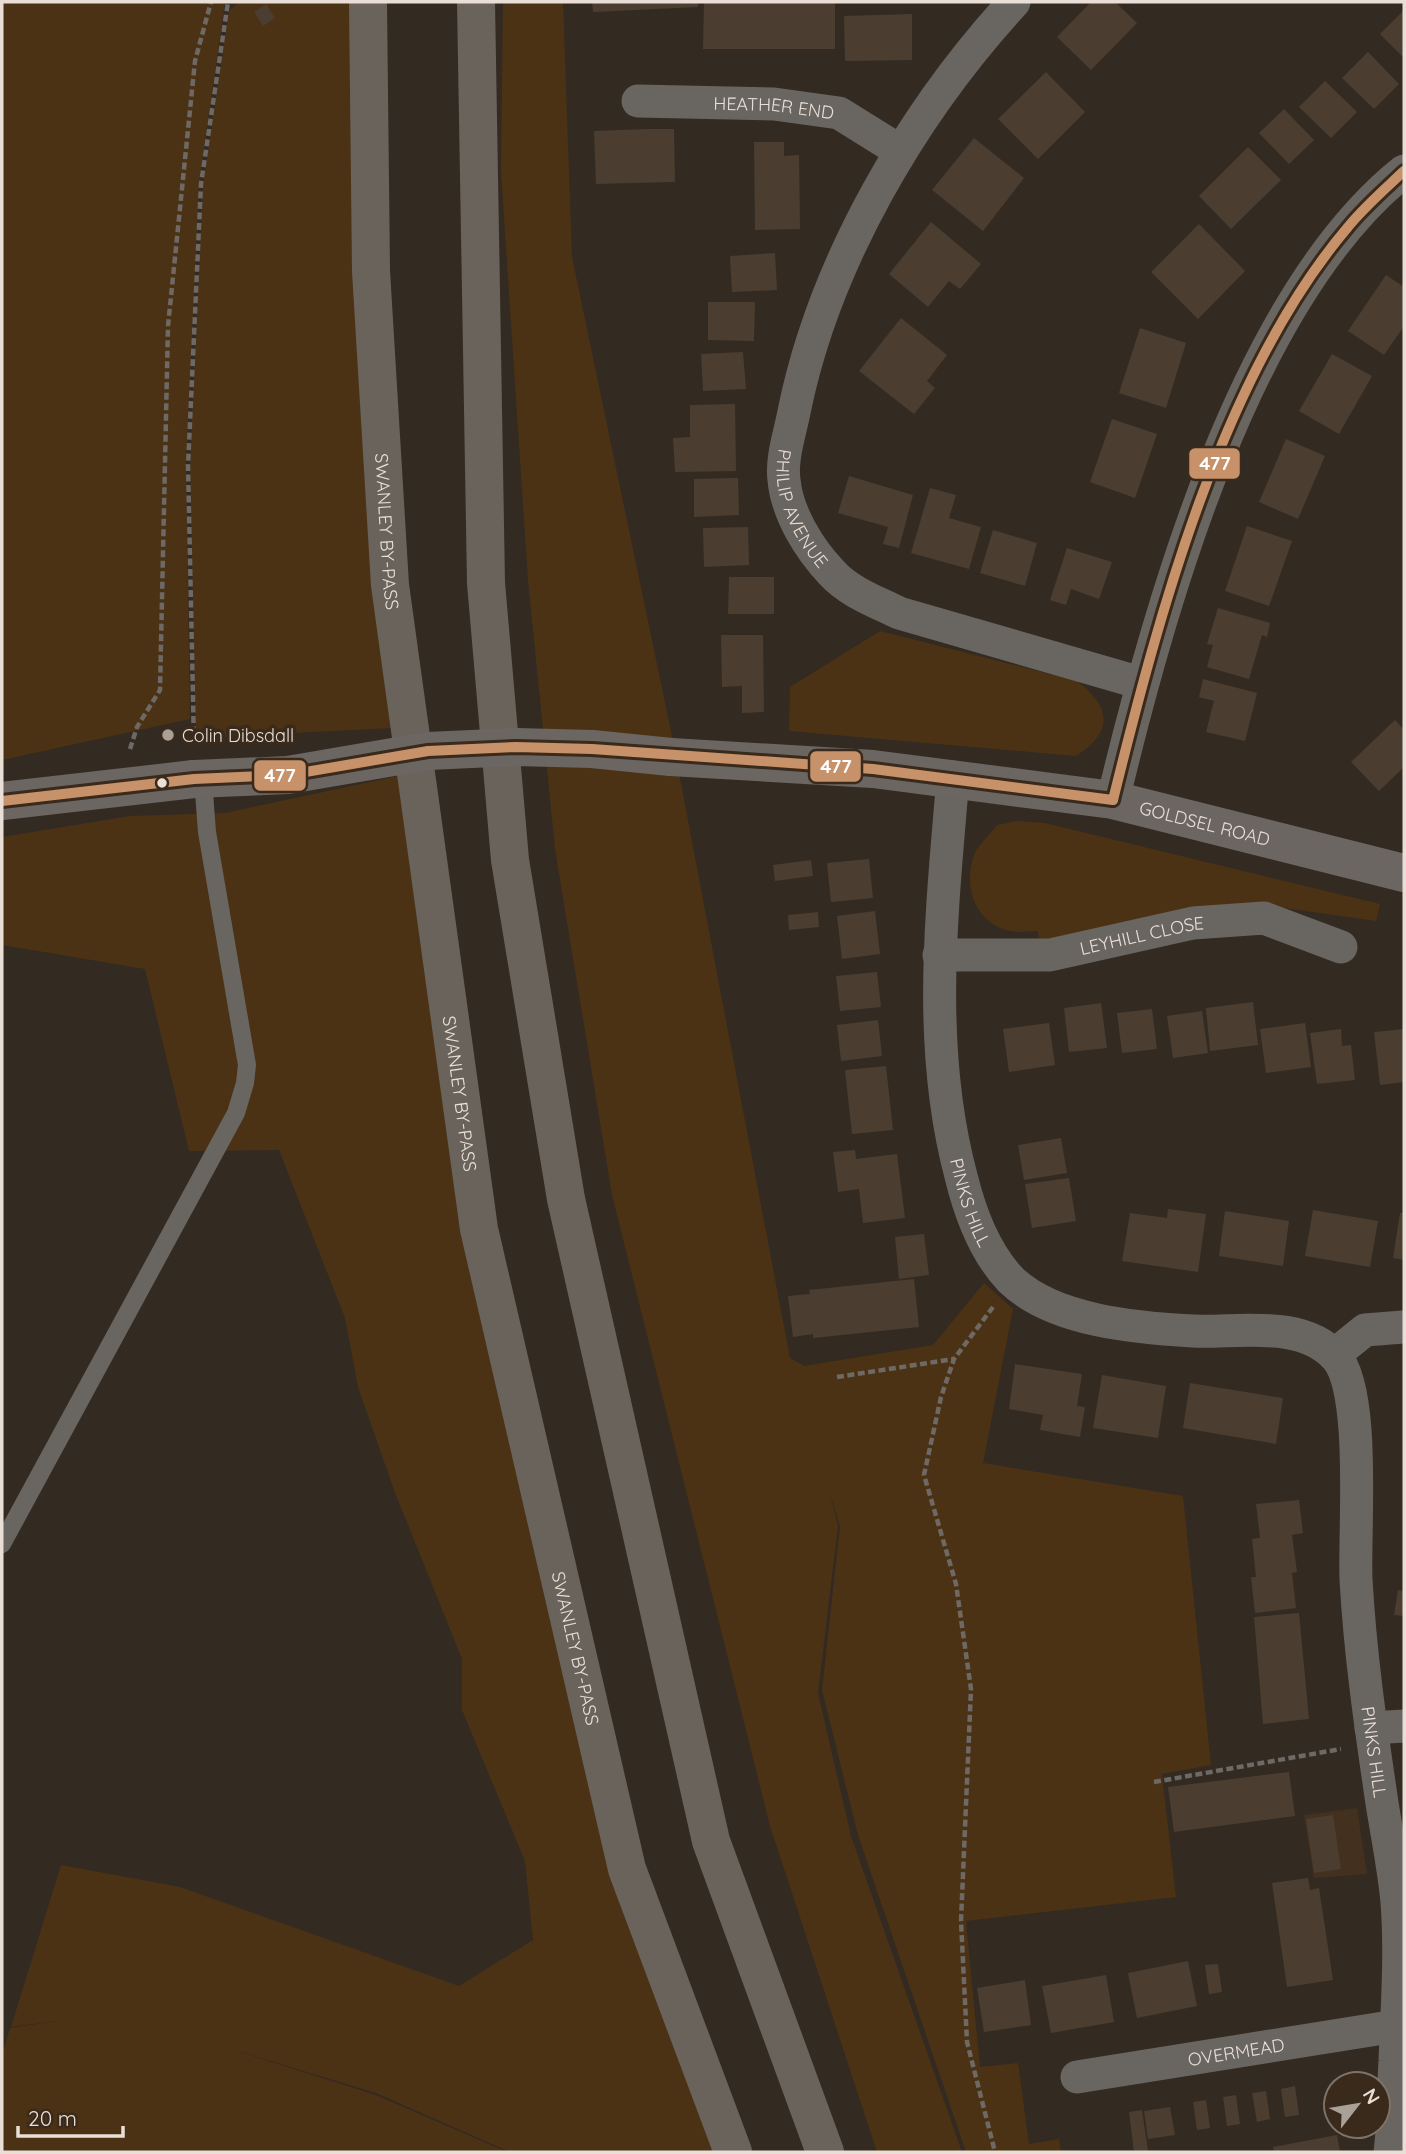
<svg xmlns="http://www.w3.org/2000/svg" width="1406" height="2154" viewBox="0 0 1406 2154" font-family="Quicksand,sans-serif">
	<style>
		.built { fill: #43301e }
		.green { fill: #4b3215 }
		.building { fill: #4b3e30 }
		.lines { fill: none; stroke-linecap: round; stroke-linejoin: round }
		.path { stroke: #6e6964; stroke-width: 4.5; stroke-dasharray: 7 3.5; stroke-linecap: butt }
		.service { stroke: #696561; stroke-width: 18 }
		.minor { stroke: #696561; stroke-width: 33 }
		.secondary { stroke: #6c6662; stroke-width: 38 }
		.trunk { stroke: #6a635c; stroke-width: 38 }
		.secondary-bridge { stroke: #6c6662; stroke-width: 38 }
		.bus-1-casing { stroke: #392a1c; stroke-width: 16 }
		.bus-1 { stroke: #c7916a; stroke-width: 10 }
		.poi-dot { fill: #a9a097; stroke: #392a1c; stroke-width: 2.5 }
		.bus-dot { fill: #e9dfd6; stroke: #392a1c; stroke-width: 2.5 }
		.labels { text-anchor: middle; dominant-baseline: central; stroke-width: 7; stroke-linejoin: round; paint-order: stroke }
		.street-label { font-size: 18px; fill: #e9dfd6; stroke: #392a1c }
		.poi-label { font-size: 18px; fill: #e9dfd6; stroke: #392a1c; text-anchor: start }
		.line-badge { stroke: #392a1c; stroke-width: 2.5 }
		.badge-label { font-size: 19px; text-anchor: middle; font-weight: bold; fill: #fff }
	</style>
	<rect width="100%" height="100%" fill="#332a22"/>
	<!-- built -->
	<polygon class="built" points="1357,1808 1367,1874 1314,1878 1304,1815"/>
	<!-- green -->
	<g class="green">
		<polygon points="2,2 225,2 199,183 186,466 190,719 2,760"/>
		<polygon points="239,2 367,2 412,727 196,738 190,466 203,185 229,11"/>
		<polygon points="503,2 563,2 572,257 672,736 790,1358 804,1366 933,1345 984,1283 1013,1309 983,1463 1183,1496 1211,1765 1162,1774 1176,1897 966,1921 980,2067 1018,2063 1029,2144 1059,2139 1061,2152 966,2152 858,1835 822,1690 840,1526 830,1494 838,1526 818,1693 851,1836 962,2152 877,2152 770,1826 612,1195 555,849 528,580 501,172"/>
		<path d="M 880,631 L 1077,681 C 1111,707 1114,732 1076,756 L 789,731 L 790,687 Z"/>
		<polygon points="412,773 476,1230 625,1869 731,2152 510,2152 376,2093 221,2046 376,2095 507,2152 2,2152 2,2055 10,2028 64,2020 11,2027 61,1865 180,1887 459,1986 533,1940 525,1861 462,1710 462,1659 394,1490 358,1387 345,1318 279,1150 189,1151 145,969 2,945 2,837 130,816 225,813"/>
		<path d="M 1018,821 L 1045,823 L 1380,904 L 1376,921 L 1248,903 L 1039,943 L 1038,931 C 1030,931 1019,933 1010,931 C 974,924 961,882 976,851 C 981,842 991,833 997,825 Z"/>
	</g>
	<!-- building -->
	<g class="building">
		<polygon points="592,2 698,2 698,7 593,12"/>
		<polygon points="704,2 835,2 835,49 703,49"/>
		<polygon points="1091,2 1115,2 1137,23 1091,70 1057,37"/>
		<polygon points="266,4 275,18 263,26 254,12"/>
		<polygon points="1404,10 1404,58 1380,34"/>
		<polygon points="912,14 912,60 845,61 844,16"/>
		<polygon points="1368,52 1399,84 1374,109 1342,78"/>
		<polygon points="1046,72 1085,112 1038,159 998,119"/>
		<polygon points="1325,81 1357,112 1331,138 1299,107"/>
		<polygon points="1284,109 1314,140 1289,164 1259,133"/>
		<polygon points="648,129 674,129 675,182 596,184 594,131"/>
		<polygon points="974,138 1024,178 983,231 932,190"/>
		<polygon points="754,142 784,142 784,156 799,155 800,229 755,230"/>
		<polygon points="1248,147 1281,180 1231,229 1199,196"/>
		<polygon points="931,222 981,264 960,289 949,281 928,307 889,274"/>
		<polygon points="1199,224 1245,271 1198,319 1151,272"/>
		<polygon points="775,253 777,290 732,292 730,256"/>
		<polygon points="1386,275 1404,287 1404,326 1384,355 1348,331"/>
		<polygon points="708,302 755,302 754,341 708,340"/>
		<polygon points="901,318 947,355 927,381 935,388 914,414 859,371"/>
		<polygon points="1140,328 1186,343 1166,408 1119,393"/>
		<polygon points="743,352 746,389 703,391 701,354"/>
		<polygon points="1332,354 1372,376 1339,434 1299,411"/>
		<polygon points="735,404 736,471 675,472 673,438 690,437 690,405"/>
		<polygon points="1112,419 1157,434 1135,498 1090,482"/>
		<polygon points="1286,439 1325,456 1298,519 1259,502"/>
		<polygon points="849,476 913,495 899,548 883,544 888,527 838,513"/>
		<polygon points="738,478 739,515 694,517 694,479"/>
		<polygon points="930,488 956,495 949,518 981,527 969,569 911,553"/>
		<polygon points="1247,526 1292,541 1269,606 1225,591"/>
		<polygon points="748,527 749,565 704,567 703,528"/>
		<polygon points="993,530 1037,543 1025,586 980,573"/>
		<polygon points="1067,548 1112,562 1099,599 1071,589 1066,605 1050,600"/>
		<polygon points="729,577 774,577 774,614 728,614"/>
		<polygon points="1218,608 1270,623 1267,637 1262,635 1249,679 1207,667 1213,645 1207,644"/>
		<polygon points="721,635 763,635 764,712 742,713 742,686 722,687"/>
		<polygon points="1203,679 1257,693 1245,741 1206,732 1214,701 1199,697"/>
		<polygon points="1395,720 1404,730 1404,767 1379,791 1351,762"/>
		<polygon points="869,859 873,898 831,902 827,863"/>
		<polygon points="811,860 813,876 775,881 773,865"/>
		<polygon points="875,911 880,954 842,959 837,916"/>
		<polygon points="818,912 819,927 789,930 788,915"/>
		<polygon points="877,972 881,1007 840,1011 836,976"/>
		<polygon points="1253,1002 1258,1045 1210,1051 1206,1008"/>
		<polygon points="1101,1003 1107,1048 1069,1052 1064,1008"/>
		<polygon points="1152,1009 1157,1049 1122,1053 1117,1013"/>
		<polygon points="1202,1011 1208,1053 1173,1058 1167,1016"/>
		<polygon points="878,1020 882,1056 841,1061 837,1025"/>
		<polygon points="1049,1023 1055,1065 1009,1072 1003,1029"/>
		<polygon points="1305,1023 1311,1067 1266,1073 1260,1029"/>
		<polygon points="1341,1029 1342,1046 1351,1045 1355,1080 1317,1084 1310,1033"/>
		<polygon points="1404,1029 1404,1082 1380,1085 1374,1032"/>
		<polygon points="886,1066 893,1130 852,1134 845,1070"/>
		<polygon points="1061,1138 1067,1173 1024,1180 1018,1145"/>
		<polygon points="855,1150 856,1159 897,1154 905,1218 863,1223 859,1189 838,1192 833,1152"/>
		<polygon points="1069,1178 1076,1221 1032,1228 1025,1184"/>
		<polygon points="1168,1209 1206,1214 1198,1272 1122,1261 1130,1213 1167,1218"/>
		<polygon points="1313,1210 1378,1221 1370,1267 1305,1256"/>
		<polygon points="1225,1211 1289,1221 1283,1266 1219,1256"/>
		<polygon points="1400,1213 1404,1213 1404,1260 1393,1258"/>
		<polygon points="924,1234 929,1275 899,1279 895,1237"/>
		<polygon points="914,1279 919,1327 813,1338 813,1334 793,1337 788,1296 810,1294 809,1290"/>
		<polygon points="1015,1364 1082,1374 1077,1406 1085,1407 1080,1437 1040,1430 1043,1415 1009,1409"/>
		<polygon points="1102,1375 1166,1386 1158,1438 1093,1428"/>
		<polygon points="1190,1383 1283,1398 1276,1444 1183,1428"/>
		<polygon points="1299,1500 1303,1533 1292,1535 1297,1572 1292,1573 1296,1608 1255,1613 1251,1577 1256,1577 1252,1539 1260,1538 1256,1504"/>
		<polygon points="1398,1590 1404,1591 1404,1616 1394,1615"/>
		<polygon points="1299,1613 1309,1719 1263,1724 1254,1617"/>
		<polygon points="1289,1772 1295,1816 1174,1832 1168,1787"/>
		<polygon points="1333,1815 1341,1869 1314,1873 1306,1819"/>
		<polygon points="1308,1878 1310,1890 1319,1888 1333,1980 1287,1987 1272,1883"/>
		<polygon points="1188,1961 1197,2006 1137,2018 1128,1973"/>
		<polygon points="1218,1964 1222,1992 1209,1994 1205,1965"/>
		<polygon points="1106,1975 1114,2022 1051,2033 1042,1986"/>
		<polygon points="1025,1980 1031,2025 984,2032 977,1988"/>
		<polygon points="1295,2086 1299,2115 1285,2117 1281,2089"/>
		<polygon points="1266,2091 1270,2119 1257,2122 1252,2093"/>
		<polygon points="1236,2095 1240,2124 1227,2126 1223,2097"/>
		<polygon points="1206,2100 1210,2128 1197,2130 1193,2102"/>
		<polygon points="1170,2107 1175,2135 1148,2139 1144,2111"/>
		<polygon points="1142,2110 1148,2151 1134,2152 1129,2112"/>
		<polygon points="1337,2135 1340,2152 1274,2152 1273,2147"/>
	</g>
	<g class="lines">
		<!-- path -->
		<g class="path">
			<polyline points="194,744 188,466 201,184 228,2"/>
			<polyline points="130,749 137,727 160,690 168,326 195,61 211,2"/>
			<polyline points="993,1307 954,1359 941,1397 924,1475 956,1584 971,1689 961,1921 967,2042 995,2152"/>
			<polyline points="837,1377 954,1359"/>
			<polyline points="1154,1782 1341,1749"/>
		</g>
		<!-- service -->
		<polyline class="service" points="2,1544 236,1113 245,1083 247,1065 207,832 203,779"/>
		<!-- minor -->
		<g class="minor">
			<path id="s1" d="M 1014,2 C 912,113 824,263 794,412 C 790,433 781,459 784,480 C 787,513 809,549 832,573 C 849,592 877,602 899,613 L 1141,683"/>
			<path id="s2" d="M 638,101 L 774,104 L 839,113 L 900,151"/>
			<path id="s3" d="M 953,777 C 942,911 926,1045 961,1176 C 970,1213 984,1252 1011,1280 C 1053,1321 1137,1328 1193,1331 C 1238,1333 1302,1319 1336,1357 C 1366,1391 1354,1530 1356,1579 C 1360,1653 1371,1729 1382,1803 C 1387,1835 1394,1869 1397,1902 C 1401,1954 1397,2009 1395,2061 C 1393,2091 1394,2122 1390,2152"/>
			<path d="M 1113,800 C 1159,607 1245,298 1404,171"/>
			<path id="s4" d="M 939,955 L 1050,955 L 1193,923 L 1264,918 L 1341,947"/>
			<polyline points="1334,1355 1365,1330 1403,1327"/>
			<polyline points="1371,1728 1404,1726"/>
			<path id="s5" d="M 1077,2077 L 1396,2026"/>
		</g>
		<!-- secondary -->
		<g class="secondary">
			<path id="s6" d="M 671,757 L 873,769 L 1113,800 L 1404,873"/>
			<polyline points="2,801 194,779"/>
		</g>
		<!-- trunk -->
		<g class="trunk">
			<path id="s7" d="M 368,2 L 371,271 L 390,585 L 479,1229 L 627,1869 L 733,2152"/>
			<polyline points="476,2 486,583 510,860 566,1199 711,1841 825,2152"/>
		</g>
		<!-- secondary-bridge -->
		<polyline class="secondary-bridge" points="194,779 288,775 428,751 516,747 592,749 671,757"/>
		<defs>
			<g id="bus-1">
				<path d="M 1113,800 C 1159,614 1222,375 1348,227 C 1364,207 1385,189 1404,171"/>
				<polyline points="2,801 194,779 288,775 428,751 516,747 592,749 873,769 1113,800"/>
			</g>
		</defs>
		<!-- bus-1 casing -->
		<use href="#bus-1" class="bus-1-casing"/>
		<!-- bus-1 -->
		<use href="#bus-1" class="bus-1"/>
	</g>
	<!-- markers -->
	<circle class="poi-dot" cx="168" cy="735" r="7"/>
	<circle class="bus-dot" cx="162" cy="783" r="6"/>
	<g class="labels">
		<!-- street labels -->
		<g class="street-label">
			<text stroke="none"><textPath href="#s2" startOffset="136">HEATHER END</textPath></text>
			<text stroke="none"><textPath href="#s1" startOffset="572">PHILIP AVENUE</textPath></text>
			<text stroke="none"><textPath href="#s7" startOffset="530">SWANLEY BY-PASS</textPath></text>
			<text stroke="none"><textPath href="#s6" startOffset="539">GOLDSEL ROAD</textPath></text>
			<text stroke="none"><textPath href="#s4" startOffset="205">LEYHILL CLOSE</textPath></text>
			<text stroke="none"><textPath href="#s7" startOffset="1097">SWANLEY BY-PASS</textPath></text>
			<text stroke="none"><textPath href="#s3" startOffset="429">PINKS HILL</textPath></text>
			<text stroke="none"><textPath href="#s7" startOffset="1664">SWANLEY BY-PASS</textPath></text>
			<text stroke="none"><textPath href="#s3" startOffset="1260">PINKS HILL</textPath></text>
			<text stroke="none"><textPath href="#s5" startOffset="161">OVERMEAD</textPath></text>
		</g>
		<!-- poi labels -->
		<g class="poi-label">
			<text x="182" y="735">Colin Dibsdall</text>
		</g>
	</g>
	<g class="line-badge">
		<rect x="1188" y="447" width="53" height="33" rx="7" fill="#c7916a"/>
		<rect x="809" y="750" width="53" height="33" rx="7" fill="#c7916a"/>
		<rect x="253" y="759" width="54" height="33" rx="7" fill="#c7916a"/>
	</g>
	<g class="badge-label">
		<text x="1215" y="470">477</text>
		<text x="836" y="773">477</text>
		<text x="280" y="782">477</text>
	</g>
	<!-- border -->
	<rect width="1406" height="2154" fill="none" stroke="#e9dfd6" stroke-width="7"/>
	<!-- north arrow -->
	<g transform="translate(1357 2105) rotate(59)"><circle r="33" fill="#392a1c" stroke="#7f7266" stroke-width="2"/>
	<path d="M0-5L12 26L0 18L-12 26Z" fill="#a9a097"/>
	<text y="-10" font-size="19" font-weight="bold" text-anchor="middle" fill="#e9dfd6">N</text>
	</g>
	<!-- scale -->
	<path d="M18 2126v10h105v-10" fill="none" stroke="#e9dfd6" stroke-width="3.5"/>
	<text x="28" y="2126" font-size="21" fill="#e9dfd6" stroke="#392a1c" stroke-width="5" paint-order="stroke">20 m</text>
</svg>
